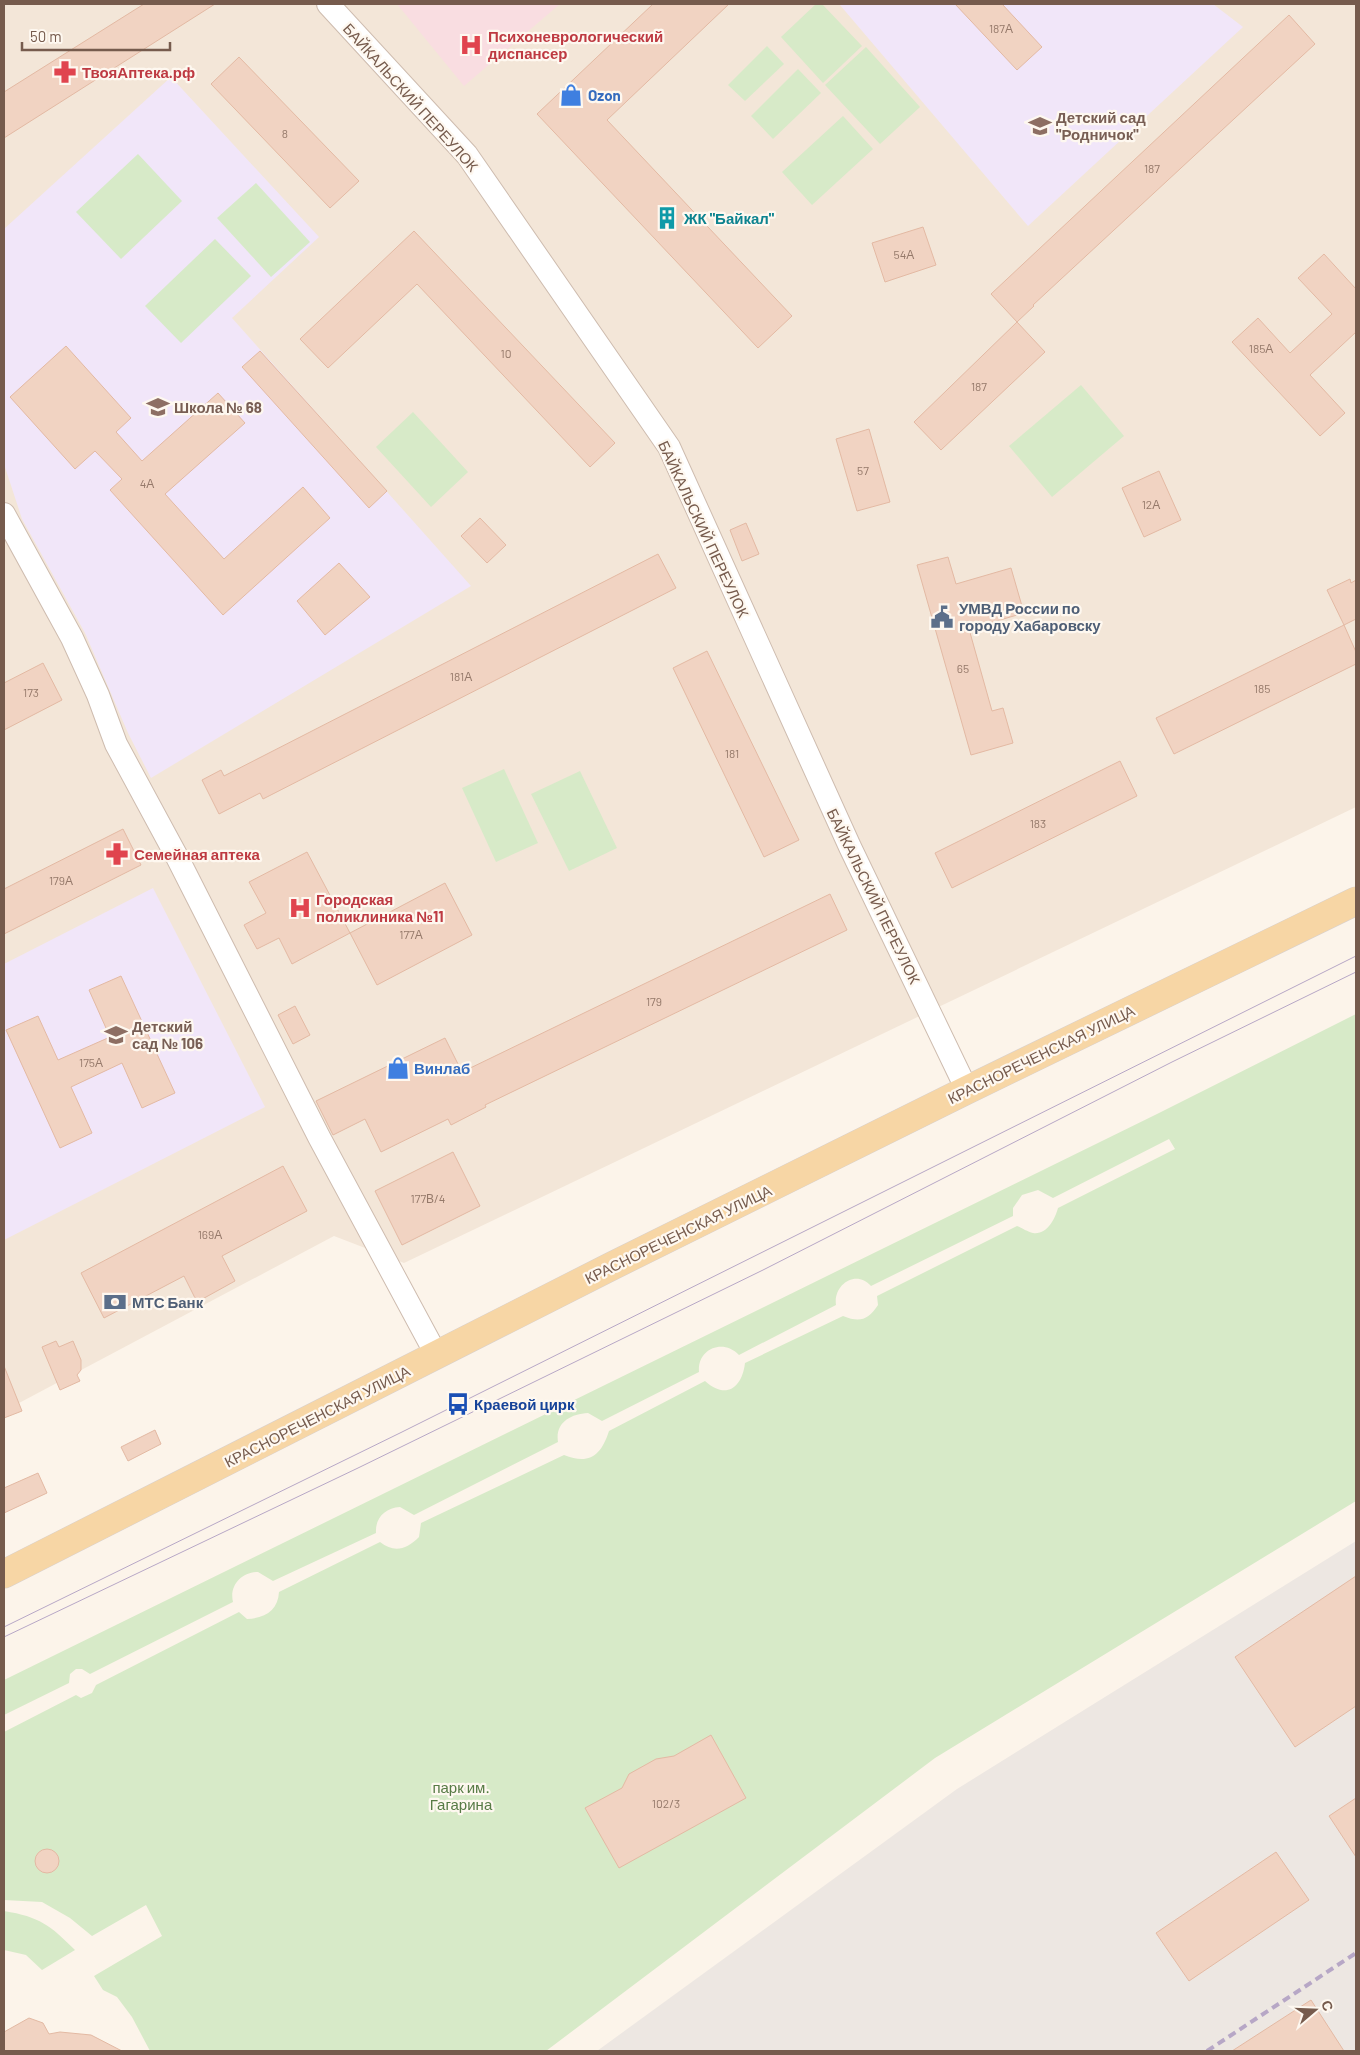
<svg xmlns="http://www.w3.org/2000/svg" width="1360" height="2055" viewBox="0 0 1360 2055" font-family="Barlow,sans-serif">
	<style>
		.residential { fill: #f3e6d8 }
		.industrial { fill: #ede7e2 }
		.education { fill: #f1e6f9 }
		.medical { fill: #f9dde1 }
		.green { fill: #d7eac8 }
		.building { fill: #f1d3c2; stroke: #e3b9a3 }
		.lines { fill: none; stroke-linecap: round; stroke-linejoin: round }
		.minor-casing { stroke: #cebcaf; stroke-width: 24 }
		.major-casing { stroke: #d9d1cd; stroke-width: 29 }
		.minor { stroke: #fff; stroke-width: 22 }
		.major { stroke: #f7d6a5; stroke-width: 28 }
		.tram { stroke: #b7a7c6; stroke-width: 1 }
		.rail { stroke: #b7a7c6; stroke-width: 4; stroke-dasharray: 8 5; stroke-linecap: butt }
		.labels { text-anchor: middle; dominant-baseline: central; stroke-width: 4.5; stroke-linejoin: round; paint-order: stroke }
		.number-label { font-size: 12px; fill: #95796a }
		.health-label { font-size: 15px; font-weight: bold; fill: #be3a42; stroke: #fef8f0; text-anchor: start }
		.shop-label { font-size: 15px; font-weight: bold; fill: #366cbe; stroke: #fef8f0; text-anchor: start }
		.street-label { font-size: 15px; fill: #765b4d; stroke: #fef8f0 }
		.education-label { font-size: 15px; font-weight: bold; fill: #785e54; stroke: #fef8f0; text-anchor: start }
		.culture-label { font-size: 15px; font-weight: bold; fill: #0d838f; stroke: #fef8f0; text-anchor: start }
		.service-label { font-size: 15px; font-weight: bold; fill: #4e5e75; stroke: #fef8f0; text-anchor: start }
		.transit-label { font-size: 15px; font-weight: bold; fill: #164399; stroke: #fef8f0; text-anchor: start }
		.park-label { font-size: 15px; fill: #577b45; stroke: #fef8f0 }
	</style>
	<rect width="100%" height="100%" fill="#fcf4ea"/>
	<!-- residential -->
	<polygon class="residential" points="4,4 1356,4 1356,807 404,1263 334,1236 4,1411"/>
	<!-- industrial -->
	<polygon class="industrial" points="1356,1541 1356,2051 597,2051 957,1789"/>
	<!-- education -->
	<g class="education">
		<polygon points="842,4 1213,4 1243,27 1028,226 840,5"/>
		<polygon points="171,77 319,237 232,318 471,586 151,778 128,733 85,633 22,519 4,464 4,229"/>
		<polygon points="153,888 265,1107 4,1240 4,964"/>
	</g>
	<!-- medical -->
	<polygon class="medical" points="397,4 560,4 464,86"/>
	<!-- green -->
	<g class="green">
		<polygon points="816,4 822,4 862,46 823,83 781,37"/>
		<polygon points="767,46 784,64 745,101 728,85"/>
		<polygon points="866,47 920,107 880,144 825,85"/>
		<polygon points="798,69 821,93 773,139 751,116"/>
		<polygon points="843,116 873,149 812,205 782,172"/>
		<polygon points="138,154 182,201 121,259 76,212"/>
		<polygon points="256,183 310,242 271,277 217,218"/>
		<polygon points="215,239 251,276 181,343 145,306"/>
		<polygon points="1081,385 1124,436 1052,497 1009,446"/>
		<polygon points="413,412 468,472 431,507 376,447"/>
		<polygon points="504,769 538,843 496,862 462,788"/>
		<polygon points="580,771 617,848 569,871 531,794"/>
		<path d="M 1356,1014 L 1356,1501 L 935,1758 L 546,2051 L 150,2051 L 132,2017 L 117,1997 L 103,1990 L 94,1976 L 162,1936 L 146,1905 L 92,1936 L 70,1918 L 42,1902 L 4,1900 L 4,1732 L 76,1695 L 81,1698 L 92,1693 L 96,1685 L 239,1612 L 247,1619 C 266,1618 278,1610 279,1592 L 380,1542 C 394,1553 406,1550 419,1537 L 421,1523 L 564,1455 C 589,1465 601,1456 609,1431 L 705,1381 C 726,1400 742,1388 745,1363 L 843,1316 C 860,1323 868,1320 878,1305 L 877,1296 L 1017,1226 C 1022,1228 1028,1232 1033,1233 C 1047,1235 1055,1219 1058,1208 L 1175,1149 L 1169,1139 L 1053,1198 L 1038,1190 L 1022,1195 L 1013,1208 L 1013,1216 L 871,1286 C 856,1269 833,1285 836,1305 L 739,1355 C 723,1338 697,1349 699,1372 L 602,1421 L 588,1413 C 570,1414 555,1423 558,1442 L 414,1515 L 400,1507 C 385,1508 375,1518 376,1533 L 273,1581 L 258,1572 C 242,1572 229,1585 233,1602 L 90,1674 L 82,1669 L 76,1669 L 70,1674 L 69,1683 L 4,1715 L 4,1680 L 1157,1114 Z"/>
		<path d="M 4,1911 C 40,1917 50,1925 75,1950 L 42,1970 L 26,1955 L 4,1950 Z"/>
	</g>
	<!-- building -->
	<g class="building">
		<polygon points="144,4 215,4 4,138 4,92"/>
		<polygon points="653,4 729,4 607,120 792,316 758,348 537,114"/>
		<polygon points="955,4 1002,4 1042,47 1017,70"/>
		<polygon points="1289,15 1315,44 1033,305 1034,306 1017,322 991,294"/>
		<polygon points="239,57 359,181 330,208 211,84"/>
		<polygon points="923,227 936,265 885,282 872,243"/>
		<polygon points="414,231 615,443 590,467 417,284 328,368 300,339"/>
		<polygon points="1324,254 1356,289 1356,332 1310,375 1345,413 1320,436 1232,342 1258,318 1290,353 1332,314 1298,278"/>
		<polygon points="1017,322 1045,352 941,450 914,422"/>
		<polygon points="66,346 131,418 116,432 142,461 218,393 245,423 165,494 224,559 303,487 330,518 223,615 110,490 122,479 95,451 75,469 10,397"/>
		<polygon points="260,351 387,491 369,508 242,367"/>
		<polygon points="869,429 890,502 857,511 836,439"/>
		<polygon points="1159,471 1181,520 1144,537 1122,488"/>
		<polygon points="480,518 506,545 487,563 461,536"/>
		<polygon points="746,523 759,554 742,561 730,530"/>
		<polygon points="658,554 676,588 263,799 260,793 219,814 202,780 221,770 224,776"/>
		<polygon points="948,557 956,584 1011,568 1024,613 969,629 992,711 1003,708 1013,743 971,755 917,565"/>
		<polygon points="339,563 370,597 325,635 297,601"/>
		<polygon points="1350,579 1351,583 1356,580 1356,619 1344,625 1327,590"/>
		<polygon points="1344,625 1356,652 1356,664 1174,754 1156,718"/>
		<polygon points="707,651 799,840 764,857 673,668"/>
		<polygon points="43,663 62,700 4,730 4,683"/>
		<polygon points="1120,761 1137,796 952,888 935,853"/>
		<polygon points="123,829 141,865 4,934 4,889"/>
		<polygon points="307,852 350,933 292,964 279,938 257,949 244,925 266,913 249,882"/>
		<polygon points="445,883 472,935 377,985 350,933"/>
		<polygon points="830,894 847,930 485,1105 486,1107 451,1125 448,1119 381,1152 365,1119 333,1135 316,1101 445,1038 462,1072"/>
		<polygon points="121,976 175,1093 142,1108 122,1063 71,1087 92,1133 60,1148 6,1030 38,1016 58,1060 110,1037 89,990"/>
		<polygon points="295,1006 310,1035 293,1044 278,1015"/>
		<polygon points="453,1152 480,1206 402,1245 375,1191"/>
		<polygon points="283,1166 307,1211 222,1256 235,1281 197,1302 184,1276 104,1318 81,1273"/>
		<polygon points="56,1341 59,1347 73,1341 81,1360 81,1370 77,1375 80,1381 60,1390 42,1347"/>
		<polygon points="4,1366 22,1411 4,1418"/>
		<polygon points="155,1430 161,1444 128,1461 121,1447"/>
		<polygon points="38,1473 47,1493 4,1513 4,1488"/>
		<polygon points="1356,1576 1356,1706 1295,1747 1235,1657"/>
		<polygon points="711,1735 746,1798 619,1868 585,1808 622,1788 629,1774 656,1759 674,1756"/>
		<polygon points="1356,1798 1356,1857 1329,1816"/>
		<circle cx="47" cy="1861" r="12"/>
		<polygon points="1276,1852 1309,1900 1189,1981 1156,1933"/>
		<polygon points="1311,2000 1344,2051 1232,2051"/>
		<polygon points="29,2018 43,2023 49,2034 60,2032 91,2035 122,2051 4,2051 4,2032"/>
	</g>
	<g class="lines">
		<defs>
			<g id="minor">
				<polyline points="328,4 467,155 669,447 850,847 967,1090"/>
				<polyline points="4,514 72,638 98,695 116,744 176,855 319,1137 437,1356"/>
			</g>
			<polyline id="major" points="4,1574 612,1266 967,1090 1356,901"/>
		</defs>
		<!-- minor casing -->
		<use href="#minor" class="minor-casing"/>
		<!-- major casing -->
		<use href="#major" class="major-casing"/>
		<!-- minor -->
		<use href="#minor" class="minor"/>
		<!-- major -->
		<use href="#major" class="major"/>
		<!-- tram -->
		<g class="tram">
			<polyline points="4,1627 402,1432 1356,956"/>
			<polyline points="4,1637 358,1468 763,1270 1172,1062 1356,972"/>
		</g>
		<!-- rail -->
		<polyline class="rail" points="1207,2051 1356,1953"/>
	</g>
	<!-- icons -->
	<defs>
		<symbol id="hospital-bare" viewBox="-9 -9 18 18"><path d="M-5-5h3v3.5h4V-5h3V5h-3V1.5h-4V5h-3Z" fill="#e0444e" stroke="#fef8f0" stroke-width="2.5" paint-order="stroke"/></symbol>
		<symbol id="pharmacy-bare" viewBox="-9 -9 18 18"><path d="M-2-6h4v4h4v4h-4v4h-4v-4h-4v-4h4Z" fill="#e0444e" stroke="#fef8f0" stroke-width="2.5" paint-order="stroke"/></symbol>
		<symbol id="shop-bare" viewBox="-9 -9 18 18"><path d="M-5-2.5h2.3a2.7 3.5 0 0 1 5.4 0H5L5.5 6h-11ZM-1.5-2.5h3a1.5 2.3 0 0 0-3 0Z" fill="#3f7fe0" stroke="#fef8f0" stroke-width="2.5" paint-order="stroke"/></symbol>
		<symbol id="school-bare" viewBox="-9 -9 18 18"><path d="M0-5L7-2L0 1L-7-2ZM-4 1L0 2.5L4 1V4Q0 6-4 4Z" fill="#8d6e63" stroke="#fef8f0" stroke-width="2.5" paint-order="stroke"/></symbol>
		<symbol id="building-bare" viewBox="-9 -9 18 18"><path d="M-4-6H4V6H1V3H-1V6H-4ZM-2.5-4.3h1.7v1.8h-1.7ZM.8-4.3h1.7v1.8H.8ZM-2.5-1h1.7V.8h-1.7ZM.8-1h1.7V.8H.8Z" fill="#0f9aa8" stroke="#fef8f0" stroke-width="2.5" paint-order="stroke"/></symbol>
		<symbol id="civic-bare" viewBox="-9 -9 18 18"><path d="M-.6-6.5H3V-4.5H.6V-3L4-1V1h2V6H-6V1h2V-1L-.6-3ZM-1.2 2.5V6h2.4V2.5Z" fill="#5c6f8a" stroke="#fef8f0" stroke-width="2.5" paint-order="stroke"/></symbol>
		<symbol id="bank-bare" viewBox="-9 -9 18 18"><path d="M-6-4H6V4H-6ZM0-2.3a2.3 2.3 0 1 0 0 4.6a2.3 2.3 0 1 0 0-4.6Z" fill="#5c6f8a" stroke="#fef8f0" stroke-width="2.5" paint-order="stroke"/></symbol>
		<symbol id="bus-bare" viewBox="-9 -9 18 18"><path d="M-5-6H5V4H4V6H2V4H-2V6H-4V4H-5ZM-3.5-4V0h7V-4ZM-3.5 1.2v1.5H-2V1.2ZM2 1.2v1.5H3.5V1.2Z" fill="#1a4fb4" stroke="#fef8f0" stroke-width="2.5" paint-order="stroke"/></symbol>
	</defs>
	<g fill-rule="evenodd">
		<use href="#hospital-bare" x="455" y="29" width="32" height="32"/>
		<use href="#pharmacy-bare" x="49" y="56" width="32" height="32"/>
		<use href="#shop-bare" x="555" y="79" width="32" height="32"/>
		<use href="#school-bare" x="1024" y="110" width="32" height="32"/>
		<use href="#building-bare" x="651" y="202" width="32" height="32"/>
		<use href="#school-bare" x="142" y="391" width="32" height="32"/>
		<use href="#civic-bare" x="926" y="601" width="32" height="32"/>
		<use href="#pharmacy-bare" x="101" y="838" width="32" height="32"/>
		<use href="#hospital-bare" x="284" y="892" width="32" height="32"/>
		<use href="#school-bare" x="100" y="1019" width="32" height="32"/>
		<use href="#shop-bare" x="382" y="1052" width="32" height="32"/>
		<use href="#bank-bare" x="99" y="1286" width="32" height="32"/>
		<use href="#bus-bare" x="442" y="1388" width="32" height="32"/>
	</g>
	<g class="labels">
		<!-- number labels -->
		<g class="number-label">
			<text x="1001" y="28">187А</text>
			<text x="285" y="133">8</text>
			<text x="1152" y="168">187</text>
			<text x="904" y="254">54А</text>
			<text x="1261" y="348">185А</text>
			<text x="506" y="353">10</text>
			<text x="979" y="386">187</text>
			<text x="863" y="470">57</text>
			<text x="147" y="483">4А</text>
			<text x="1151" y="504">12А</text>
			<text x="963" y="668">65</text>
			<text x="461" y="676">181А</text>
			<text x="1262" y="688">185</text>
			<text x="31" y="692">173</text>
			<text x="732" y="753">181</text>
			<text x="1038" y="823">183</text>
			<text x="61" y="880">179А</text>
			<text x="411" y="934">177А</text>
			<text x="654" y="1001">179</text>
			<text x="91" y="1062">175А</text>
			<text x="428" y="1198">177В/4</text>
			<text x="210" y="1234">169А</text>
			<text x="666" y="1803">102/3</text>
		</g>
		<!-- health labels -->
		<g class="health-label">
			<text x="488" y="36">Психоневрологический<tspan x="488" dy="17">диспансер</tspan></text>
			<text x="82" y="72">ТвояАптека.рф</text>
			<text x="134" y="854">Семейная аптека</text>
			<text x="316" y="899">Городская<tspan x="316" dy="17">поликлиника №11</tspan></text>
		</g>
		<!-- shop labels -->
		<g class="shop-label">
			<text x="588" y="95">Ozon</text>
			<text x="414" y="1068">Винлаб</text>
		</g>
		<!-- street labels -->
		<g class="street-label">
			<text transform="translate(411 97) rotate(48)">БАЙКАЛЬСКИЙ ПЕРЕУЛОК</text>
			<text transform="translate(704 529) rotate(65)">БАЙКАЛЬСКИЙ ПЕРЕУЛОК</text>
			<text transform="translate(874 896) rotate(64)">БАЙКАЛЬСКИЙ ПЕРЕУЛОК</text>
			<text transform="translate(1041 1054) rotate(-26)">КРАСНОРЕЧЕНСКАЯ УЛИЦА</text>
			<text transform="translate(678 1234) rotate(-26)">КРАСНОРЕЧЕНСКАЯ УЛИЦА</text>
			<text transform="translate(317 1416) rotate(-27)">КРАСНОРЕЧЕНСКАЯ УЛИЦА</text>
		</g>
		<!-- education labels -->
		<g class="education-label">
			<text x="1056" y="117">Детский сад<tspan x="1056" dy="17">"Родничок"</tspan></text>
			<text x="174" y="407">Школа № 68</text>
			<text x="132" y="1026">Детский<tspan x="132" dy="17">сад № 106</tspan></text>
		</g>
		<!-- culture labels -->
		<g class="culture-label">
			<text x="684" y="218">ЖК "Байкал"</text>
		</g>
		<!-- service labels -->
		<g class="service-label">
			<text x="959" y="608">УМВД России по<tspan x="959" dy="17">городу Хабаровску</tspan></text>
			<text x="132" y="1302">МТС Банк</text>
		</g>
		<!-- transit labels -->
		<g class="transit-label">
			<text x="474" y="1404">Краевой цирк</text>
		</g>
		<!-- park labels -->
		<g class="park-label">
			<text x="461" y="1787">парк им.<tspan x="461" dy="17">Гагарина</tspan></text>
		</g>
	</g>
	<!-- border -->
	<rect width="1360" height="2055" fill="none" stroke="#765b4d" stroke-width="10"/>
	<!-- north arrow -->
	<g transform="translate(1315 2010) rotate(71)" stroke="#fef8f0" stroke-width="4" paint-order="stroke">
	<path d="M0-4L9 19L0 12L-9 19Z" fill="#765b4d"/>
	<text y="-8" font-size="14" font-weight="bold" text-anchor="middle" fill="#765b4d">С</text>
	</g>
	<!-- scale -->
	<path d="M22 42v8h148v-8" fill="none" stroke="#765b4d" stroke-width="2.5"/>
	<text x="30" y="42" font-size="15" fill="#765b4d" stroke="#fef8f0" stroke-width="4" paint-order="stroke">50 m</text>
</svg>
